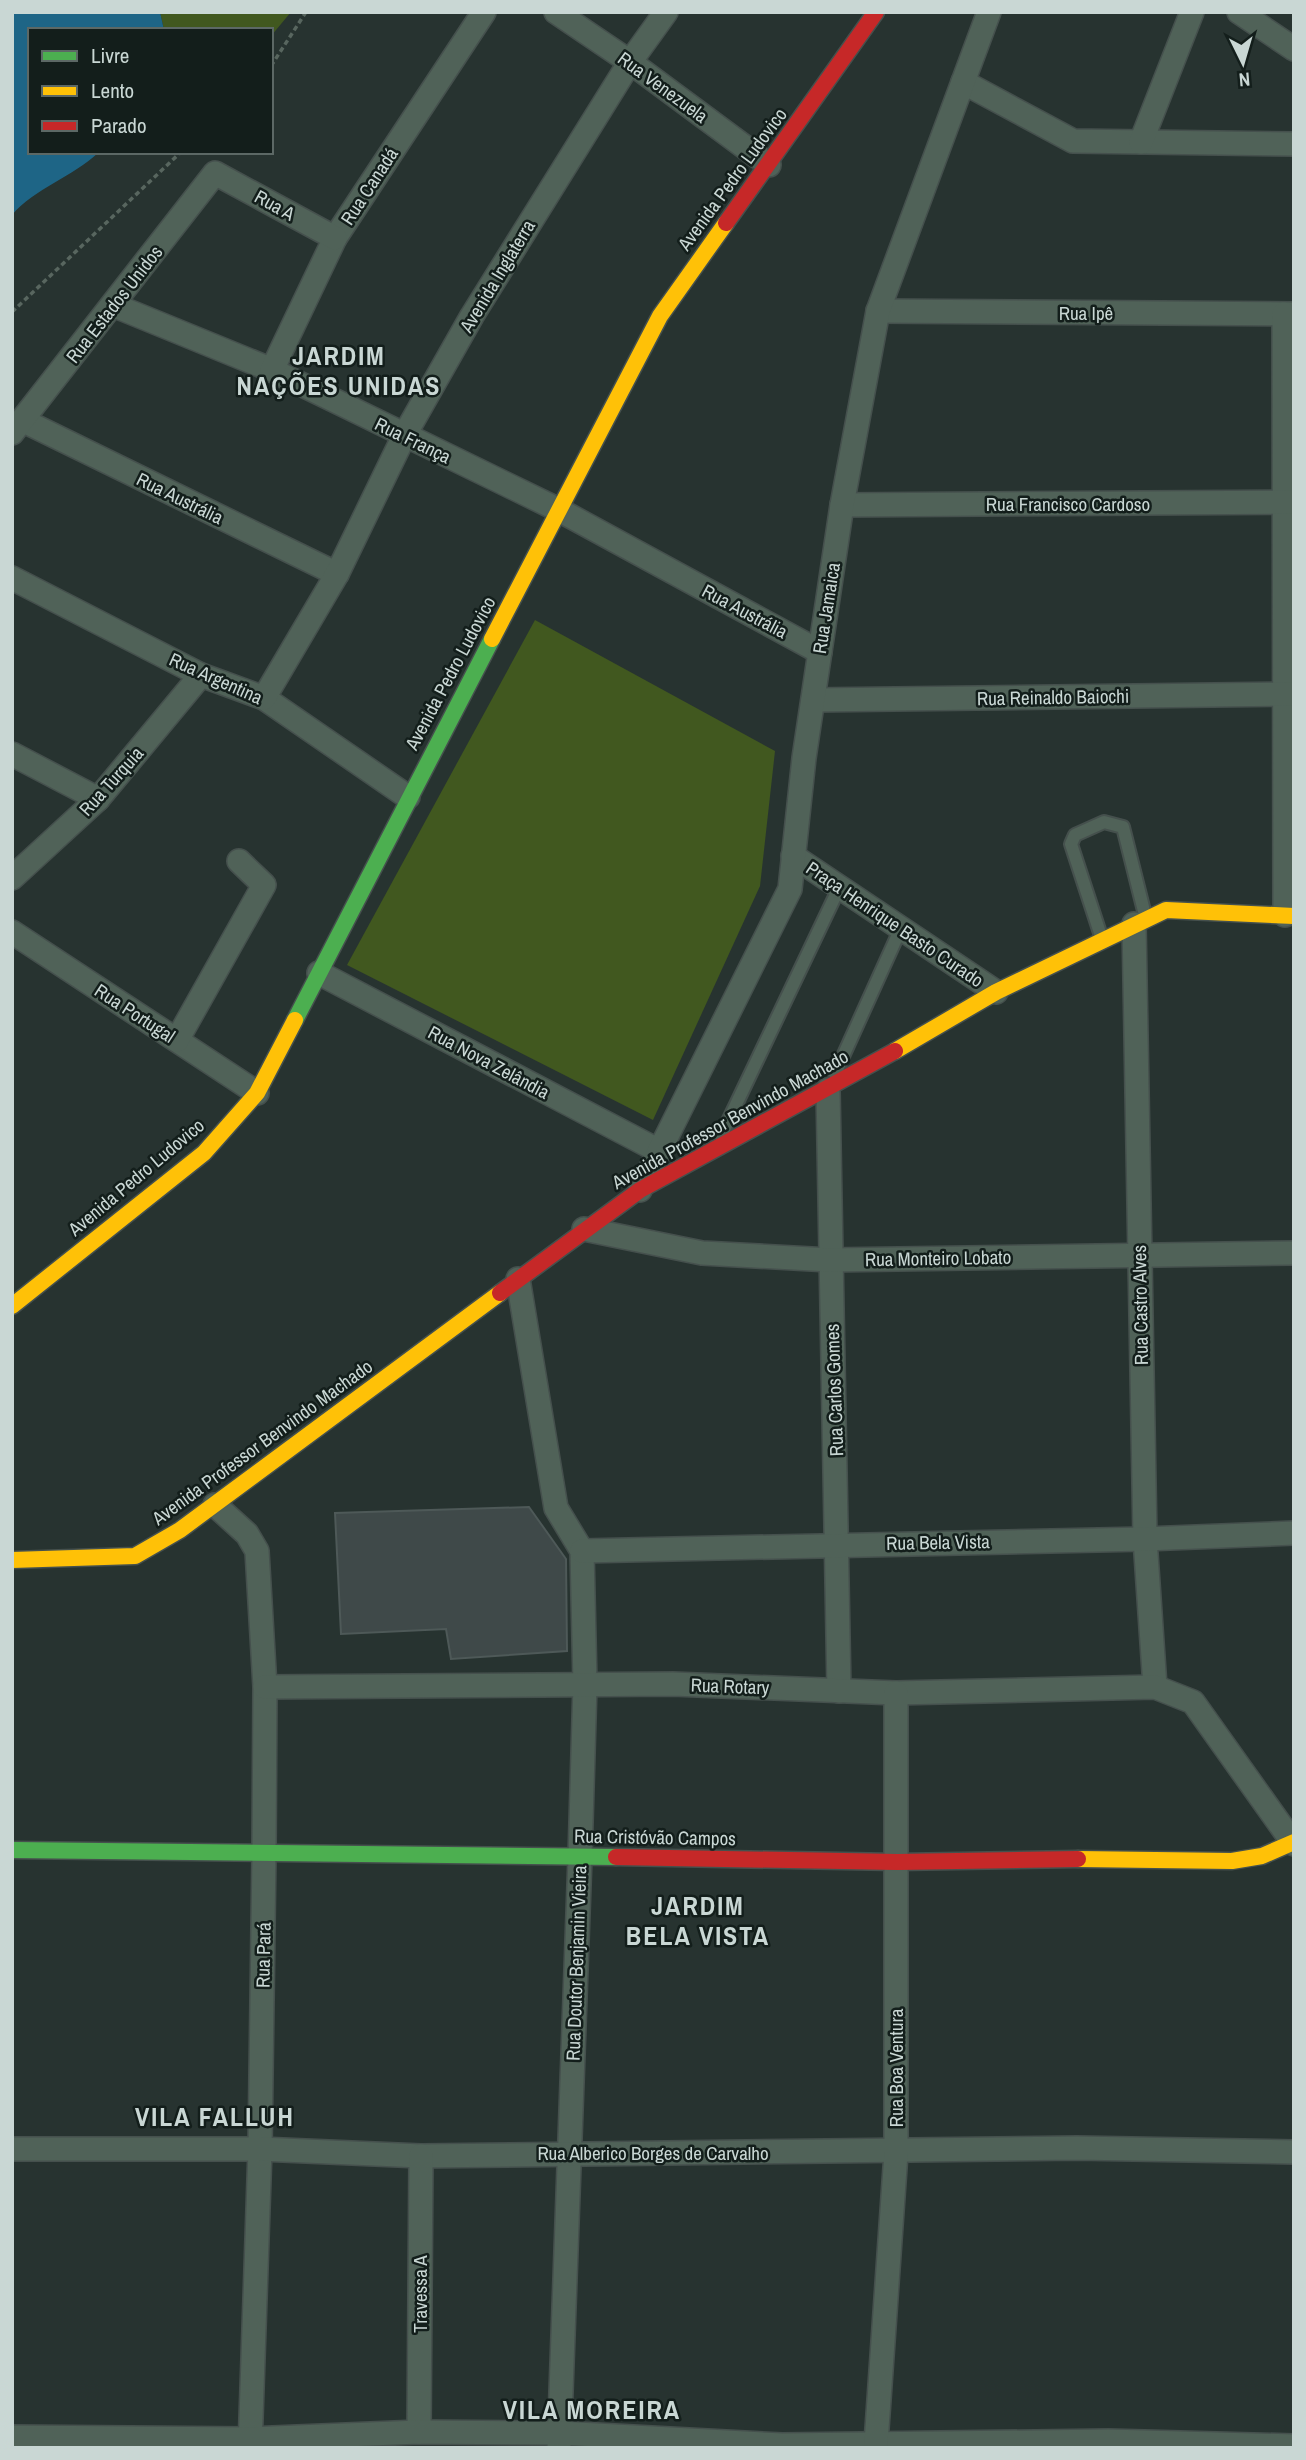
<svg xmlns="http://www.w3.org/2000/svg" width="1306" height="2460" viewBox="0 0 1306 2460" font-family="'Archivo Narrow',sans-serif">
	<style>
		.green { fill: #41581f }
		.water { fill: #1e6586 }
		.building { fill: #3f4949; stroke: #4e5958; stroke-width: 2 }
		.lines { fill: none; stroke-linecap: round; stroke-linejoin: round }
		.lane-casing { stroke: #45504d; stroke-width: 16 }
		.street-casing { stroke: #45504d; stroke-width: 26 }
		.fast-casing { stroke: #45504d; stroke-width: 19 }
		.slow-casing { stroke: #45504d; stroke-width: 19 }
		.jam-casing { stroke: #45504d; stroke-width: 19 }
		.path { stroke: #58665f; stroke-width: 3.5; stroke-dasharray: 5 3.5; stroke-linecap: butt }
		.lane { stroke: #506258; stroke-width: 12 }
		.street { stroke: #506258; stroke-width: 23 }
		.fast { stroke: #4caf50; stroke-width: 16 }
		.slow { stroke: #ffc107; stroke-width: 16 }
		.jam { stroke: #c62828; stroke-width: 16 }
		.labels { text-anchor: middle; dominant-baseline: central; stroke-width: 5; stroke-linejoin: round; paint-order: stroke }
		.street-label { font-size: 19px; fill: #c9d7d4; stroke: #131e1b }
		.district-label { font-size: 26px; font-weight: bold; letter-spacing: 2px; fill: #c9d7d4; stroke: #131e1b }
	</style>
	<rect width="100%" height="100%" fill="#273330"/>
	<!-- green -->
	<g class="green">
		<polygon points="160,12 291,12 271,36 271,30 164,30"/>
		<polygon points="535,620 775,751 760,886 653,1120 347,965"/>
	</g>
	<!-- water -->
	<path class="water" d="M 12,12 L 160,12 L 164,30 L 30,30 L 30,152 L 99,152 C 73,177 35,188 12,215 Z"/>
	<!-- building -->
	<polygon class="building" points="529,1507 566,1559 567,1651 451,1659 446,1629 341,1634 335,1513"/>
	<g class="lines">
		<defs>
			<g id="lane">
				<polyline points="1101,936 1071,844 1075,835 1104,822 1123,827 1145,915"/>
				<polyline points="835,1074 901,928"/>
				<polyline points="721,1136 840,886"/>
			</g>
			<g id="street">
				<polyline points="556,12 630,62 769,165"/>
				<polyline points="1239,12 1294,49"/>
				<polyline points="963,82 1073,141 1294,144"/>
				<polyline points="1141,142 1192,12"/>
				<polyline points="113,305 272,370 559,510 820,652"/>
				<polyline points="878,311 1294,314"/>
				<polyline points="1284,314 1285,915"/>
				<polyline points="272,370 335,238 484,12"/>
				<polyline points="24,421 337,574"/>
				<polyline points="12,433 215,173 335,238"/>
				<polyline points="842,505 1294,502"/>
				<polyline points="12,578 201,675 264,698 408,797"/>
				<polyline points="264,698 337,574 404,436 472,316 630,62 666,12"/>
				<polyline points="813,700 1294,694"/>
				<polyline points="12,754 98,799"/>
				<polyline points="793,856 996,992"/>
				<polyline points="12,878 98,799 201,675"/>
				<polyline points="1134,924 1145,1539 1155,1687"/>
				<polyline points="12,932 257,1093"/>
				<polyline points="319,973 659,1151"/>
				<polyline points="177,1040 264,885 239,861"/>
				<polyline points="828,1090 839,1691"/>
				<polyline points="640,1190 790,889 804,758 842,505 878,311 989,12"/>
				<polyline points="584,1229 702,1253 830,1260 1294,1253"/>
				<polyline points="518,1279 556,1508 582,1551 585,1684 580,1857 559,2448"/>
				<polyline points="215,1505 247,1534 257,1551 265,1687 264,1853 260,2149 250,2448"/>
				<polyline points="582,1551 1145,1539 1294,1533"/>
				<polyline points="265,1687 673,1684 896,1693 1155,1687 1193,1702 1294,1844"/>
				<polyline points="12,2149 260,2149 421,2156 1077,2148 1294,2152"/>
				<polyline points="419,2432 421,2156"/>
				<polyline points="12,2437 250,2439 419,2432 559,2433 782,2445 1108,2441 1294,2446"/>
				<polyline points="876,2443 896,2153 896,1693"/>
			</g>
			<g id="fast">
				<polyline points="295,1020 492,639"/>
				<polyline points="12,1850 616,1857"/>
			</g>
			<g id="slow">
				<polyline points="492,639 660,316 726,223"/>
				<polyline points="895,1051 996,992 1166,910 1294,916"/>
				<polyline points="12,1306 204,1153 257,1093 295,1020"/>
				<polyline points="12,1560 135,1556 180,1530 500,1293"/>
				<polyline points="1078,1859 1232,1861 1262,1856 1294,1842"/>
			</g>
			<g id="jam">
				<polyline points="726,223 876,12"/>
				<polyline points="500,1293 640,1190 895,1051"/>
				<polyline points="616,1857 897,1862 1078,1859"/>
			</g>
		</defs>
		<!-- lane casing -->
		<use href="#lane" class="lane-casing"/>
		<!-- street casing -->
		<use href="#street" class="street-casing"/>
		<!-- fast casing -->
		<use href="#fast" class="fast-casing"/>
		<!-- slow casing -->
		<use href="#slow" class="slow-casing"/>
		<!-- jam casing -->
		<use href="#jam" class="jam-casing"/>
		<!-- path -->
		<g class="path">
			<polyline points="271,66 306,12"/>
			<polyline points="12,312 181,152"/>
		</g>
		<!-- lane -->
		<use href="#lane" class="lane"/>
		<!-- street -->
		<use href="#street" class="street"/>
		<!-- fast -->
		<use href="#fast" class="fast"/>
		<!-- slow -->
		<use href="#slow" class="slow"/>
		<!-- jam -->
		<use href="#jam" class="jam"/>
	</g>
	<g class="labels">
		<!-- street labels -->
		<g class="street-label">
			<text transform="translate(663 87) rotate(36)">Rua Venezuela</text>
			<text transform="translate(732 179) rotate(-54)">Avenida Pedro Ludovico</text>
			<text transform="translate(369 186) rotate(-57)">Rua Canadá</text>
			<text transform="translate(275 205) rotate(29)">Rua A</text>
			<text transform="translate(497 276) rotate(-59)">Avenida Inglaterra</text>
			<text transform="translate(114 304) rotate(-52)">Rua Estados Unidos</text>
			<text x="1086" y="313">Rua Ipê</text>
			<text transform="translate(413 440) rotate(26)">Rua França</text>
			<text transform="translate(180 498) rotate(26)">Rua Austrália</text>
			<text x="1068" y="504">Rua Francisco Cardoso</text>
			<text transform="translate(826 608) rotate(-81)">Rua Jamaica</text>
			<text transform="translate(745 611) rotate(28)">Rua Austrália</text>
			<text transform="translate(450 673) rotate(-62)">Avenida Pedro Ludovico</text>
			<text transform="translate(216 678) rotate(24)">Rua Argentina</text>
			<text transform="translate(1053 697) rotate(-1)">Rua Reinaldo Baiochi</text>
			<text transform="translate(111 781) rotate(-48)">Rua Turquia</text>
			<text transform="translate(895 924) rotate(34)">Praça Henrique Basto Curado</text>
			<text transform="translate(135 1013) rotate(33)">Rua Portugal</text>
			<text transform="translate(489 1062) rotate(28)">Rua Nova Zelândia</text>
			<text transform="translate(730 1119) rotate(-29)">Avenida Professor Benvindo Machado</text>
			<text transform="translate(136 1177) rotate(-40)">Avenida Pedro Ludovico</text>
			<text transform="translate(938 1258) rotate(-1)">Rua Monteiro Lobato</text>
			<text transform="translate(1140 1305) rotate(-91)">Rua Castro Alves</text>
			<text transform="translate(834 1390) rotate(-92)">Rua Carlos Gomes</text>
			<text transform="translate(262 1442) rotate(-36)">Avenida Professor Benvindo Machado</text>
			<text transform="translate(938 1542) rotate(-1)">Rua Bela Vista</text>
			<text transform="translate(730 1686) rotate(2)">Rua Rotary</text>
			<text transform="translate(655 1837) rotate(1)">Rua Cristóvão Campos</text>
			<text transform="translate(263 1955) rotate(-89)">Rua Pará</text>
			<text transform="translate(576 1963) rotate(-88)">Rua Doutor Benjamin Vieira</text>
			<text transform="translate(896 2068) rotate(-90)">Rua Boa Ventura</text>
			<text x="653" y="2153">Rua Alberico Borges de Carvalho</text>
			<text transform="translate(420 2294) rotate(-90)">Travessa A</text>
		</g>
		<!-- district labels -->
		<g class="district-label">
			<text x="339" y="355">JARDIM<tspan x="339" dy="30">NAÇÕES UNIDAS</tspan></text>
			<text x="698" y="1905">JARDIM<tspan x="698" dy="30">BELA VISTA</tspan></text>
			<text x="215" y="2116">VILA FALLUH</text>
			<text x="592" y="2409">VILA MOREIRA</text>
		</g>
	</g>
	<!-- border -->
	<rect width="1306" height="2460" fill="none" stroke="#c9d7d4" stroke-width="28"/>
	<!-- legend -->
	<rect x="28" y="28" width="245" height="126" fill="#131e1b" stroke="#5c6865" stroke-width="2"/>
	<rect x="42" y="51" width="35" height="10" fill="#4caf50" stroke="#5c6865" stroke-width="2"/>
	<text x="91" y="63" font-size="21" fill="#c9d7d4">Livre</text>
	<rect x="42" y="86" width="35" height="10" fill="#ffc107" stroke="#5c6865" stroke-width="2"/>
	<text x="91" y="98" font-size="21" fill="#c9d7d4">Lento</text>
	<rect x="42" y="121" width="35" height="10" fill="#c62828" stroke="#5c6865" stroke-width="2"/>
	<text x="91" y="133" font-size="21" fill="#c9d7d4">Parado</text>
	<!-- north arrow -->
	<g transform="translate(1243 63) rotate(175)" stroke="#131e1b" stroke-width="5" paint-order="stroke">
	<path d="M0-5L12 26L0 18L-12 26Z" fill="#c9d7d4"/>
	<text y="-10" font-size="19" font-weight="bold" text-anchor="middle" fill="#c9d7d4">N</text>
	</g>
</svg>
